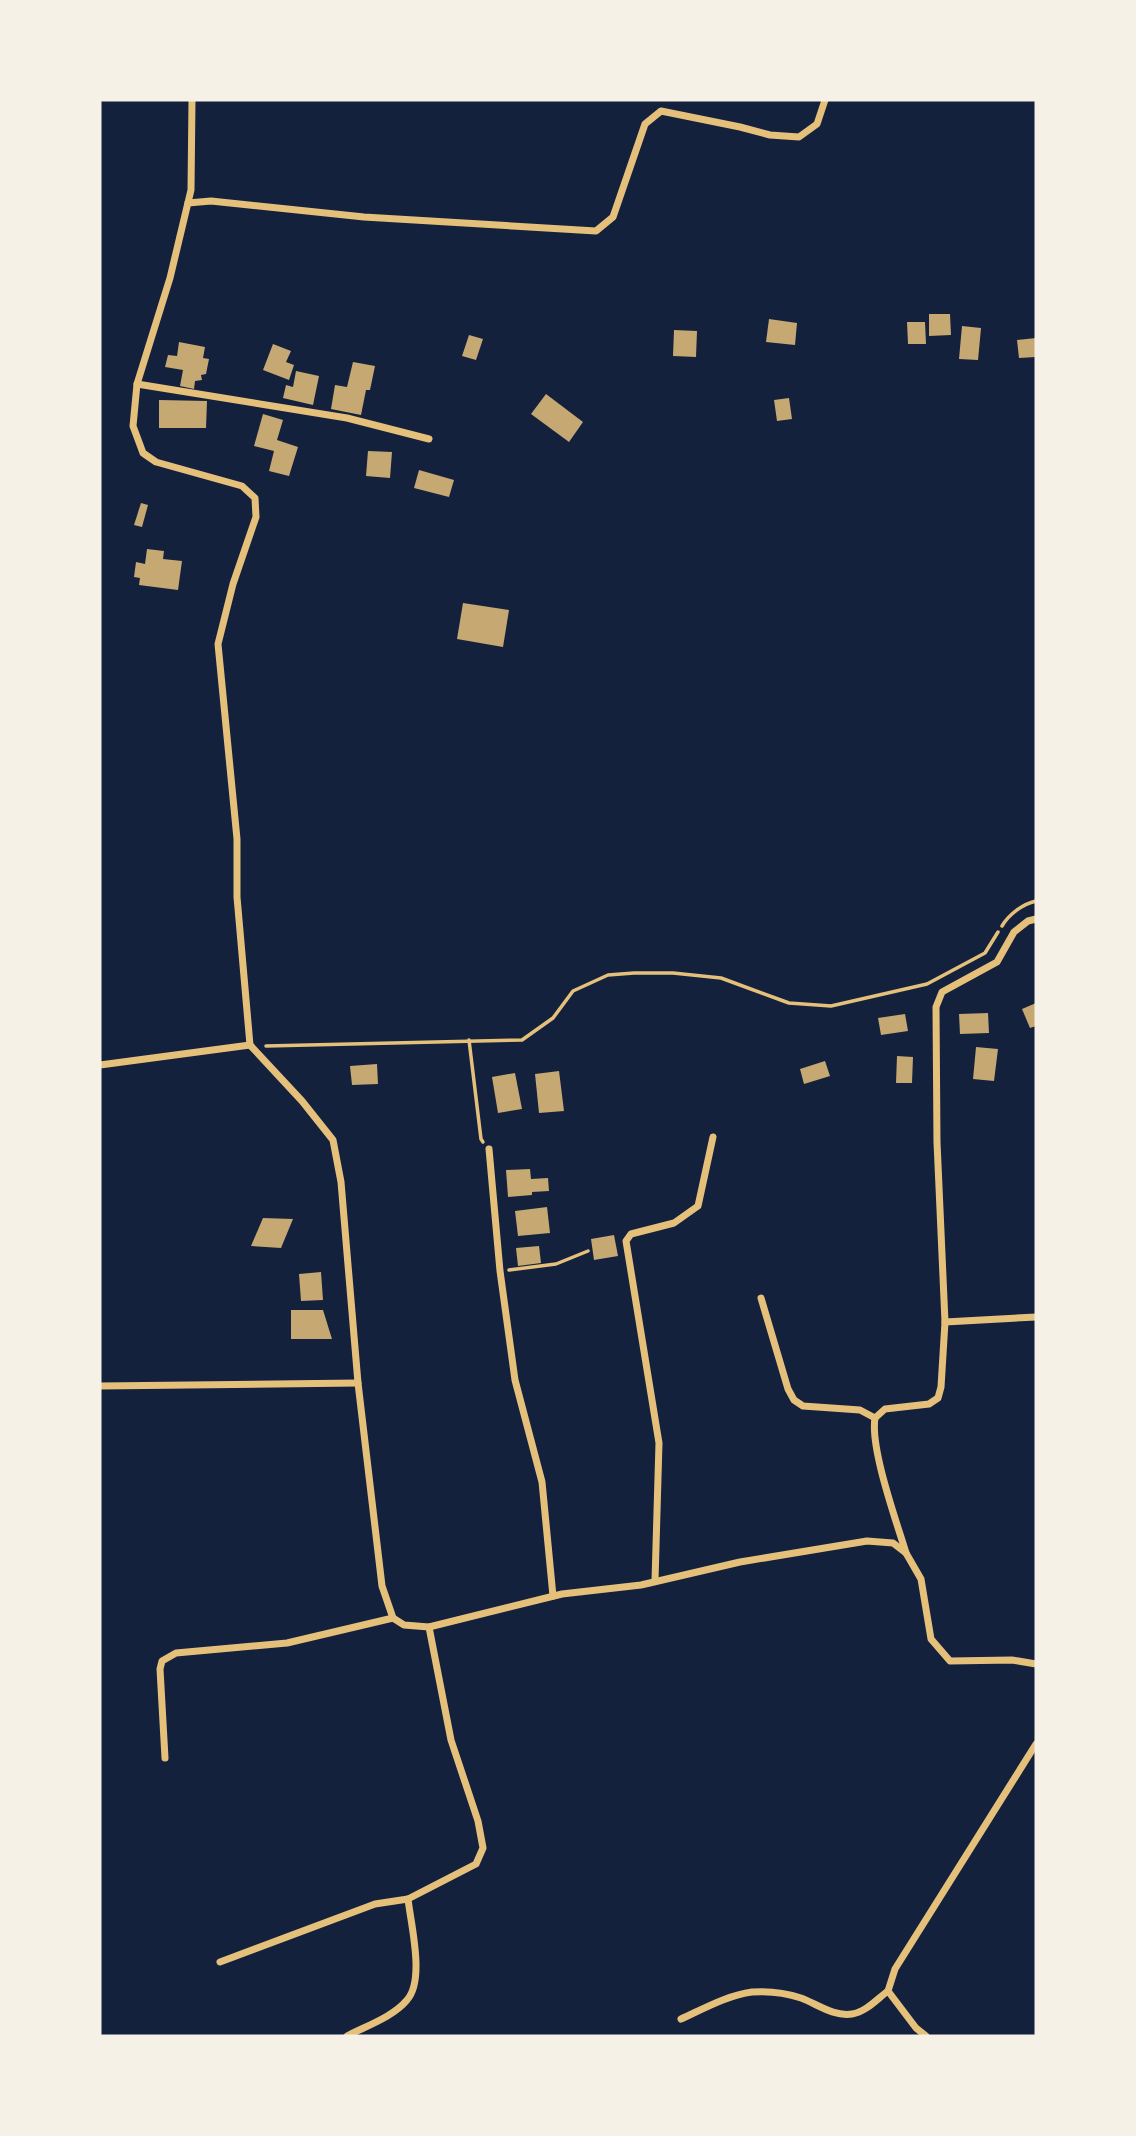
<svg xmlns="http://www.w3.org/2000/svg" width="1136" height="2136" viewBox="0 0 1136 2136" font-family="Inter,sans-serif">
	<style>
		.building { fill: #c6a872 }
		.lines { fill: none; stroke-linecap: round; stroke-linejoin: round }
		.path { stroke: #e5c07b; stroke-width: 3.5 }
		.minor { stroke: #e5c07b; stroke-width: 7 }
	</style>
	<rect width="100%" height="100%" fill="#14213d"/>
	<!-- building -->
	<g class="building">
		<polygon points="929,314 950,314 951,335 929,336"/>
		<polygon points="769,319 797,323 795,345 766,342"/>
		<polygon points="907,322 925,322 926,344 908,344"/>
		<polygon points="962,326 981,328 978,360 959,359"/>
		<polygon points="674,330 697,331 696,357 673,356"/>
		<polygon points="469,335 483,339 476,360 462,356"/>
		<polygon points="1036,338 1036,357 1019,358 1017,340"/>
		<polygon points="179,342 205,347 203,358 209,359 206,374 201,375 202,380 195,381 194,389 180,386 183,370 165,367 168,355 177,356"/>
		<polygon points="273,344 291,351 286,362 294,365 289,380 263,370"/>
		<polygon points="353,362 375,366 370,390 366,390 361,415 331,409 335,385 347,387"/>
		<polygon points="296,371 319,376 313,405 283,398 286,385 293,387"/>
		<polygon points="546,394 583,422 569,442 531,414"/>
		<polygon points="789,398 792,419 777,421 774,400"/>
		<polygon points="159,400 207,401 206,428 159,428"/>
		<polygon points="263,414 283,420 277,440 298,447 289,476 269,471 274,451 254,446"/>
		<polygon points="368,451 392,452 390,478 366,476"/>
		<polygon points="419,470 454,480 449,497 414,488"/>
		<polygon points="141,503 148,505 142,527 134,525"/>
		<polygon points="147,549 164,551 163,559 182,561 178,590 139,585 140,578 134,577 136,562 145,564"/>
		<polygon points="463,603 509,610 503,647 457,639"/>
		<polygon points="1036,1003 1036,1026 1030,1028 1022,1009"/>
		<polygon points="988,1013 989,1033 960,1034 959,1014"/>
		<polygon points="905,1014 908,1031 881,1035 878,1018"/>
		<polygon points="976,1047 998,1049 994,1081 973,1079"/>
		<polygon points="897,1056 913,1057 912,1083 896,1083"/>
		<polygon points="825,1061 830,1076 804,1084 800,1069"/>
		<polygon points="377,1064 378,1084 352,1085 350,1066"/>
		<polygon points="559,1071 564,1111 539,1113 535,1074"/>
		<polygon points="515,1073 522,1109 498,1113 492,1077"/>
		<polygon points="530,1169 531,1179 548,1178 549,1191 532,1192 532,1195 508,1197 506,1170"/>
		<polygon points="547,1207 550,1233 518,1236 515,1211"/>
		<polygon points="263,1218 293,1219 281,1248 251,1246"/>
		<polygon points="614,1235 618,1256 594,1260 591,1239"/>
		<polygon points="539,1246 541,1263 518,1266 516,1248"/>
		<polygon points="321,1272 323,1300 301,1301 299,1274"/>
		<polygon points="291,1310 323,1310 332,1339 291,1339"/>
	</g>
	<g class="lines">
		<!-- path -->
		<g class="path">
			<path d="M 1002,926 C 1009,914 1023,904 1036,901"/>
			<polyline points="469,1040 481,1139 483,1142"/>
			<polyline points="266,1046 522,1040 553,1018 573,991 608,975 634,973 673,973 721,978 789,1003 831,1006 927,984 985,953 998,932"/>
			<polyline points="509,1270 556,1264 588,1251"/>
		</g>
		<!-- minor -->
		<g class="minor">
			<polyline points="192,100 191,190 170,278 137,384 133,426 143,453 156,462 242,486 255,498 256,517 233,584 218,644 237,839 237,897 250,1045 302,1101 333,1140 341,1182 358,1383 382,1586 393,1618 404,1625 429,1627 562,1594 641,1585 740,1562 867,1541 893,1543 906,1553 921,1579 931,1639 950,1661 1012,1660 1036,1664"/>
			<polyline points="188,203 211,201 364,217 596,231 613,217 645,124 661,111 740,127 770,135 799,137 817,124 825,100"/>
			<polyline points="137,384 347,418 429,439"/>
			<polyline points="100,1065 250,1045"/>
			<polyline points="489,1149 500,1271 515,1380 542,1482 553,1596"/>
			<polyline points="761,1298 788,1389 794,1400 803,1406 860,1410 875,1418"/>
			<polyline points="945,1322 1036,1317"/>
			<polyline points="100,1386 358,1383"/>
			<path d="M 906,1553 C 896,1520 870,1448 875,1418 L 885,1409 L 929,1404 L 938,1398 L 941,1387 L 945,1322 L 937,1142 L 936,1007 L 942,992 L 997,962 L 1014,932 L 1028,921 L 1036,919"/>
			<polyline points="655,1581 659,1443 626,1241 631,1234 674,1223 698,1206 713,1137"/>
			<polyline points="165,1758 160,1669 162,1661 176,1653 287,1643 393,1618"/>
			<polyline points="220,1962 375,1904 408,1899"/>
			<path d="M 681,2019 C 703,2009 728,1995 752,1992 C 768,1991 786,1993 801,1998 C 817,2004 834,2017 852,2014 C 866,2012 877,1999 888,1991"/>
			<path d="M 347,2036 C 366,2026 393,2017 407,2000 C 425,1980 411,1925 408,1899 L 476,1864 L 483,1848 L 478,1821 L 451,1740 L 429,1627"/>
			<polyline points="926,2036 916,2028 888,1991 895,1969 1036,1744"/>
		</g>
	</g>
	<!-- border -->
	<rect width="1136" height="2136" fill="none" stroke="#f6f1e7" stroke-width="203"/>
</svg>
